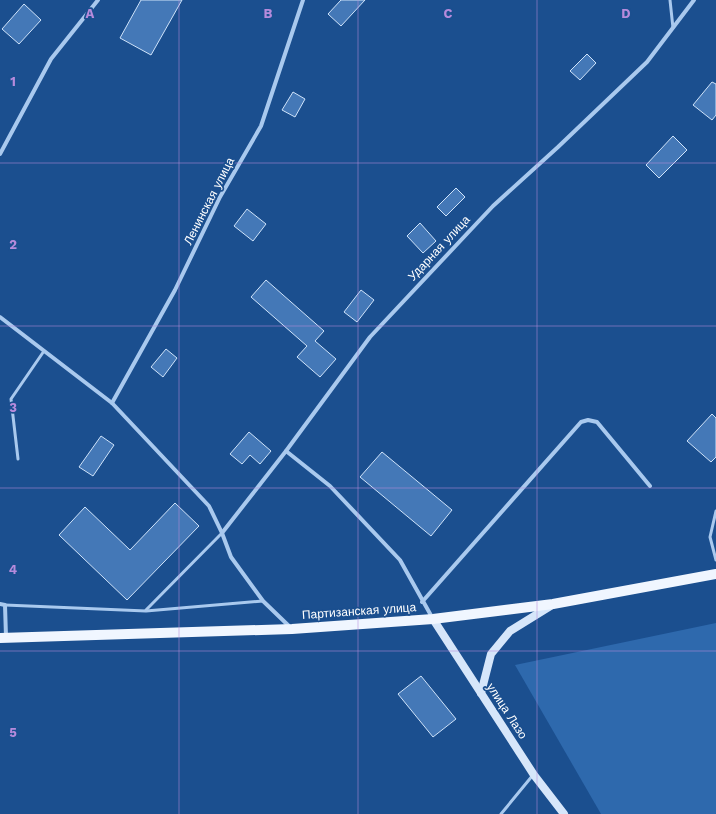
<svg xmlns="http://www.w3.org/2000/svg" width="716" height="814" viewBox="0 0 716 814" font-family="'Work Sans',sans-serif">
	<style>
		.green { fill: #2e69ad }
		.building { fill: #4478b7; stroke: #cfe3fa }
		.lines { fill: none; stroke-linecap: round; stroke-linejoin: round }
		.lane { stroke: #a9c9ee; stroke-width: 3 }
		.street { stroke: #a9c9ee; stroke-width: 4 }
		.secondary { stroke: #d6e6fa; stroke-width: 8 }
		.primary { stroke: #f0f6ff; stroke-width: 10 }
		.grid { fill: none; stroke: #b68bdc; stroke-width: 1; stroke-opacity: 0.55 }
		.labels { text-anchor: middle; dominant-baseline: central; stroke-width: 3.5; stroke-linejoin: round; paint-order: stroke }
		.street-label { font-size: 12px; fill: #fff; stroke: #1b4f8f }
		.grid-label { font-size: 13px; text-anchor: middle; font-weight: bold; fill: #b68bdc; stroke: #1b4f8f; stroke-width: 3.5; stroke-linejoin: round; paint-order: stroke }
	</style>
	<rect width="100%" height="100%" fill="#1b4f8f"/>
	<!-- green -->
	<polygon class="green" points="716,623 716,814 601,814 515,665"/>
	<!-- building -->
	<g class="building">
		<polygon points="141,0 182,0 151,55 120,38"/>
		<polygon points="341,0 365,0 341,26 328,14"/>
		<polygon points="24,4 41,20 19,44 2,29"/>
		<polygon points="587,54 596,63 580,80 570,71"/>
		<polygon points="712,82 716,84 716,115 712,120 693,105"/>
		<polygon points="293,92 305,99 295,117 282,110"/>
		<polygon points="673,136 687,150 659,178 646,165"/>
		<polygon points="456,188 465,197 446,216 437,207"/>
		<polygon points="247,209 266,224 253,241 234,226"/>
		<polygon points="420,223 436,241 423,253 407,236"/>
		<polygon points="266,280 324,331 315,341 336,359 320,377 297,357 307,346 251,297"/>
		<polygon points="361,290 374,300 357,322 344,312"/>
		<polygon points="166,349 177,358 163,377 151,367"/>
		<polygon points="712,414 716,418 716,457 711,462 687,441"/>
		<polygon points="249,432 271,451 260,464 250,455 242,464 230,454"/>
		<polygon points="101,436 114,445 93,476 79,467"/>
		<polygon points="382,452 452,510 431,536 360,477"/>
		<polygon points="175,503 199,526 127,600 59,535 85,507 130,550"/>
		<polygon points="421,676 456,719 433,737 398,694"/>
	</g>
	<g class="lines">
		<!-- lane -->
		<g class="lane">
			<polyline points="670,0 673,28"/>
			<polyline points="18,459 11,399 44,351"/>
			<polyline points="716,511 710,537 716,560"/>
			<polyline points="5,605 146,611 263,601"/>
			<polyline points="146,610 222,533"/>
			<polyline points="501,814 533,775"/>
		</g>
		<!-- street -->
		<g class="street">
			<polyline points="0,154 51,59 98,0"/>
			<polyline points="0,317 112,403 209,506 222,533 231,557 263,601 291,628"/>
			<polyline points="112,403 175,290 220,197 261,126 303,0"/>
			<polyline points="286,451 330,486 400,560 433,619"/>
			<polyline points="222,533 286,451 370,337 493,206 558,147 647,62 694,0"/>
			<polyline points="422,602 581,422 588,420 597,422 650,486"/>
			<polyline points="0,604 5,605 6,637"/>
		</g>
		<!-- secondary -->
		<g class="secondary">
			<polyline points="433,619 534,775 564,814"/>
			<polyline points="481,693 491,654 510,631 552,605"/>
		</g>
		<!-- primary -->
		<polyline class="primary" points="0,638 292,629 433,619 553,604 716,574"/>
	</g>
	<!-- grid -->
	<path class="grid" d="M 179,0 L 179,814M 358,0 L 358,814M 537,0 L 537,814M 0,163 L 716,163M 0,326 L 716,326M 0,488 L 716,488M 0,651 L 716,651"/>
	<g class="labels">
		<!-- street labels -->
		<g class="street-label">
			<text transform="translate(209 201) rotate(-63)">Ленинская улица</text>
			<text transform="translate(439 248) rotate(-47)">Ударная улица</text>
			<text transform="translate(359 611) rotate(-4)">Партизанская улица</text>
			<text transform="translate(507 711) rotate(57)">улица Лазо</text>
		</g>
	</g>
	<g class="grid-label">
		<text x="90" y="18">A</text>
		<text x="268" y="18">B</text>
		<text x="448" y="18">C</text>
		<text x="626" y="18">D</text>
		<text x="13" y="86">1</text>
		<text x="13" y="249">2</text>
		<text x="13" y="412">3</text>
		<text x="13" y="574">4</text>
		<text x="13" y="737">5</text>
	</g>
</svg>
